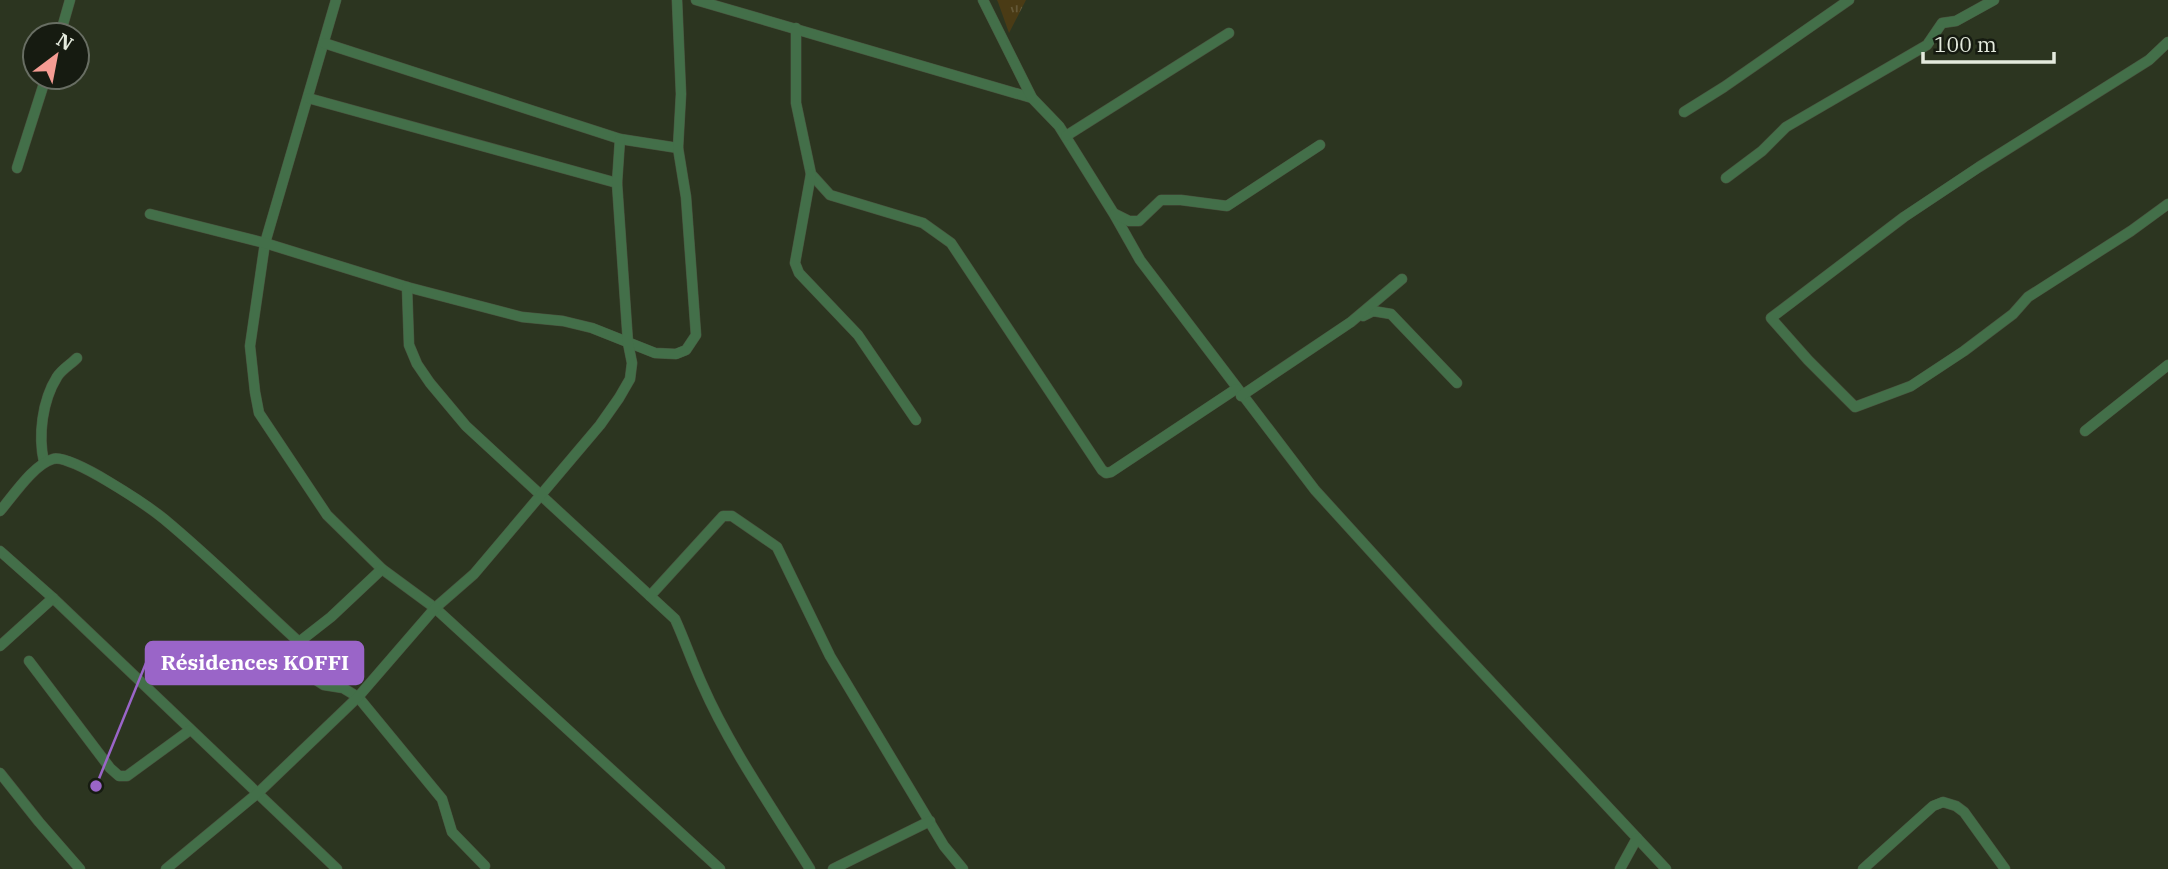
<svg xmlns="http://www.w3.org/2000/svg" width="2168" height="869" viewBox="0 0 2168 869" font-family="'IBM Plex Serif',serif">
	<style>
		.grass { fill: url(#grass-tufts) }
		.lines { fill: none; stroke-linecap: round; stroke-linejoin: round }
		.minor-casing { stroke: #49523e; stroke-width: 11 }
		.minor { stroke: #436f49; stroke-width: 10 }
		.leader { fill: none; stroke: #9a65c8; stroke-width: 2.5 }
		.callout-dot { fill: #9a65c8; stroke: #161b11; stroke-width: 2.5 }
		.callout { fill: #9a65c8; stroke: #9a65c8; stroke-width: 2.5 }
		.callout-label { font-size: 21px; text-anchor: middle; font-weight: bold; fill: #fff }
	</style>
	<defs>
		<pattern id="grass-tufts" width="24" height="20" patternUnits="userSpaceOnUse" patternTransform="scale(1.75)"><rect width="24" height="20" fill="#4a3b15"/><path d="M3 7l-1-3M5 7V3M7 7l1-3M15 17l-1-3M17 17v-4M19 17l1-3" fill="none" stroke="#645837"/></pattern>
	</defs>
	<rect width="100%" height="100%" fill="#2c3520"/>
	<!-- grass -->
	<polygon class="grass" points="997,0 1026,0 1009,33 998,2"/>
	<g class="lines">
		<defs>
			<g id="minor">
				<polyline points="336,0 265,243 250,346 255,392 259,413 327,515 382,569 435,608 720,869"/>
				<polyline points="696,0 1032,98"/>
				<polyline points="983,0 1032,98 1059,126 1114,214 1140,260 1315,490 1436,623 1666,869"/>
				<polyline points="796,28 796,103 811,174 830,195 923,223 951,243 1102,470 1106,473 1111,472 1236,389"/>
				<polyline points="60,35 70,0"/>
				<polyline points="2168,42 2149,60 1979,167 1904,217 1771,318 1808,360 1855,407 1911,386 1964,351 2013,314 2028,297 2131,231 2168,204"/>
				<polyline points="324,43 620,139 678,148"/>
				<polyline points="308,98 617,183"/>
				<polyline points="1684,112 1724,87 1849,0"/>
				<polyline points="1066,136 1229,33"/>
				<polyline points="17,168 46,77"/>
				<polyline points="811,174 795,263 799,273 858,335 916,420"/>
				<polyline points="1726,178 1762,151 1786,127 1927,45 1942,23 1956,21 1994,0"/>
				<polyline points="150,214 265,243 407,287 522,317 563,321 592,328 655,353 676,354 686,350 696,335 686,197 678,148 681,94 677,0"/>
				<polyline points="1115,214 1129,221 1139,221 1161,200 1181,200 1227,206 1320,145"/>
				<path d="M 407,287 L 409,345 L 417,364 L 430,383 L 466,426 L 675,619 C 685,641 692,662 702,684 C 730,748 773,809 810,869"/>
				<polyline points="1363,316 1373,311 1391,314 1457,383"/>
				<polyline points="1241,396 1351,322 1402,279"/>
				<polyline points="2085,431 2168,365"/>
				<path d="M 44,462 C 38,436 42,401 57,377 C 61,370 71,364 77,358"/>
				<path d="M 0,511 C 13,496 34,464 53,459 C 70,453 148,506 164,519 C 211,558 254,601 299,642 L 300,664 L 310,676 L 324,685 L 343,688 L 358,697 L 442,799 L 452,832 L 485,866"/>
				<polyline points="0,551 53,598 337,869"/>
				<polyline points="650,596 723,516 732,516 777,547 830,656 944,846 963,869"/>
				<polyline points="299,642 331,617 382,569"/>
				<polyline points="0,646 53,598"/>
				<polyline points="29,661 110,768 119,776 127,776 190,730"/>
				<polyline points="0,773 39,822 80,869"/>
				<polyline points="166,869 259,792 358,697 435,608 474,574 600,425 619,398 630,379 632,363 628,343 617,183 620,139"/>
				<polyline points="833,869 930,821"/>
				<polyline points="1620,869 1637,838"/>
				<polyline points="1863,869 1933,806 1943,802 1956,806 1964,812 2005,869"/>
			</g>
		</defs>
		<!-- minor casing -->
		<use href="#minor" class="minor-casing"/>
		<!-- minor -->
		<use href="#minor" class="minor"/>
	</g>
	<!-- callouts -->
	<path class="leader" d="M96 786L146 663"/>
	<circle class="callout-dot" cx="96" cy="786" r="7"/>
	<rect class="callout" x="146" y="642" width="217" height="42" rx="7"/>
	<g class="callout-label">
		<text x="255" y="670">Résidences KOFFI</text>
	</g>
	<!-- north arrow -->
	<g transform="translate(56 56) rotate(32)"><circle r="33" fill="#161b11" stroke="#686e63" stroke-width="2"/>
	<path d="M0-5L12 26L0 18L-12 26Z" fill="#f59c93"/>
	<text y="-10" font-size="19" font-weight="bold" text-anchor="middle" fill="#e4eadd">N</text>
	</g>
	<!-- scale -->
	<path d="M1923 52v10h131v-10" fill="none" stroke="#e4eadd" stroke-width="3.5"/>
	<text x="1934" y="52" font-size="21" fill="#e4eadd" stroke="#161b11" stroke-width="5" paint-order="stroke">100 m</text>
</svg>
